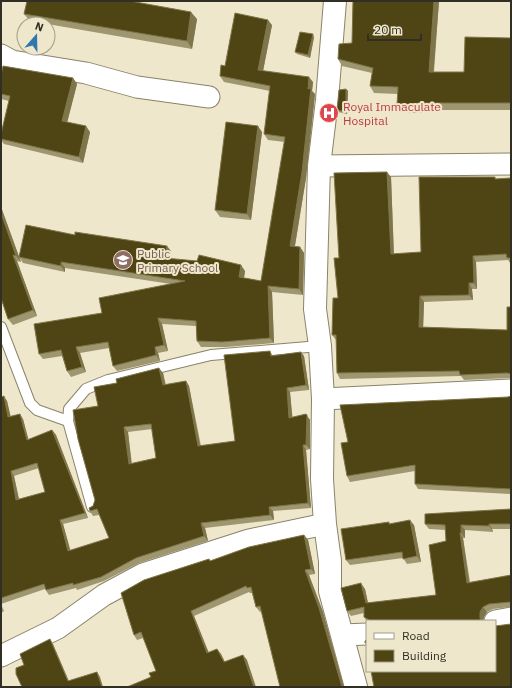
<svg xmlns="http://www.w3.org/2000/svg" width="512" height="688" viewBox="0 0 512 688" font-family="'IBM Plex Sans',sans-serif">
	<style>
		.lines { fill: none; stroke-linecap: round; stroke-linejoin: round }
		.service-casing { stroke: #898369; stroke-width: 12 }
		.minor-casing { stroke: #898369; stroke-width: 23 }
		.tertiary-casing { stroke: #898369; stroke-width: 24 }
		.service { stroke: #fff; stroke-width: 10 }
		.minor { stroke: #fff; stroke-width: 21 }
		.tertiary { stroke: #fff; stroke-width: 22 }
		.wall { fill: #9e966f; fill-rule: evenodd }
		.shaded-wall { fill: #7f754a }
		.building { fill: #4f4413; stroke: #7f754a; fill-rule: evenodd }
		.labels { text-anchor: middle; dominant-baseline: central; stroke-width: 4; stroke-linejoin: round; paint-order: stroke }
		.health-label { font-size: 12px; fill: #be3a42; stroke: #eee7cb; text-anchor: start }
		.education-label { font-size: 12px; fill: #785e54; stroke: #eee7cb; text-anchor: start }
	</style>
	<rect width="100%" height="100%" fill="#eee7cb"/>
	<g class="lines">
		<defs>
			<g id="service">
				<polyline points="1,327 30,403 37,410 68,421"/>
				<polyline points="92,507 68,421 69,409 86,389 108,380 211,355 320,346"/>
			</g>
			<g id="minor">
				<polyline points="1,55 12,61 86,73 137,87 209,97"/>
				<polyline points="319,166 511,164"/>
				<polyline points="323,399 511,390"/>
				<polyline points="495,621 511,618"/>
				<polyline points="343,635 367,634"/>
				<polyline points="1,656 58,628 104,595 143,574 249,540 325,524"/>
			</g>
			<polyline id="tertiary" points="335,1 327,100 319,166 315,309 320,346 323,399 322,479 325,524 330,561 330,591 356,687"/>
		</defs>
		<!-- service casing -->
		<use href="#service" class="service-casing"/>
		<!-- minor casing -->
		<use href="#minor" class="minor-casing"/>
		<!-- tertiary casing -->
		<use href="#tertiary" class="tertiary-casing"/>
		<!-- service -->
		<use href="#service" class="service"/>
		<!-- minor -->
		<use href="#minor" class="minor"/>
		<!-- tertiary -->
		<use href="#tertiary" class="tertiary"/>
	</g>
	<!-- wall -->
	<g class="wall">
		<polygon points="353,1 439,1 434,72 464,72 511,38 511,110 422,110 422,113 401,112 397,105 398,94 374,93 370,86 372,73 342,66 338,59 352,43"/>
		<polygon points="24,14 197,19 192,49 30,21"/>
		<polygon points="272,25 263,71 313,82 312,91 315,94 306,178 295,246 300,247 304,253 303,295 272,292 274,343 226,347 201,347 197,341 196,326 162,324 168,351 158,353 160,361 117,371 113,366 109,348 80,353 86,372 71,377 67,371 62,356 43,359 39,354 102,313 171,284 65,268 65,272 23,263 19,257 21,262 17,261 37,316 13,325 8,319 1,298 1,207 19,257 75,235 171,251 170,259 245,271 244,278 261,281 285,142 268,140 264,134 270,91 224,82 220,76 225,66"/>
		<polygon points="314,37 310,58 297,54 295,52"/>
		<polygon points="1,75 73,78 77,84 67,122 90,132 83,163 4,144 1,140 1,134 9,101 1,99"/>
		<polygon points="346,89 348,91 347,114 338,112 337,110"/>
		<polygon points="262,132 251,220 220,217 215,210"/>
		<polygon points="391,177 394,254 421,252 495,177 496,179 511,178 511,263 510,263 508,260 476,262 477,289 472,289 473,300 424,302 423,327 507,330 511,307 511,378 464,380 461,376 340,379 337,373 336,340 332,335 338,298 339,258"/>
		<path d="M 270,351 L 273,356 L 304,356 L 309,390 L 290,392 L 292,417 L 310,419 L 310,449 L 306,450 L 311,508 L 273,511 L 274,520 L 205,528 L 208,541 L 139,563 L 104,581 L 77,590 L 76,588 L 49,595 L 45,589 L 1,604 L 4,611 L 1,613 L 1,397 L 7,401 L 10,416 L 23,419 L 28,440 L 52,430 L 56,435 L 88,518 L 63,524 L 70,551 L 109,538 L 99,515 L 93,516 L 90,511 L 93,506 L 95,500 L 98,406 L 163,373 L 165,385 L 186,381 L 189,386 L 201,446 L 235,441 ZM 152,429 L 156,458 L 132,464 L 128,432 ZM 39,468 L 45,492 L 19,499 L 14,476 Z"/>
		<polygon points="511,396 511,494 418,489 415,484 415,471 350,482 347,476 348,442"/>
		<polygon points="511,509 511,529 492,529 493,532 465,530 465,538 463,538 470,582 511,575 511,607 493,609 487,612 484,617 483,621 367,621 364,617 364,613 351,616 347,611 365,589 368,603 436,595 446,541 446,530 429,529 425,524"/>
		<polygon points="390,524 414,525 421,562 407,564 403,558 350,565 346,560"/>
		<polygon points="304,535 308,540 315,574 309,575 323,612 344,687 280,687 262,611 260,612 256,607 252,593 250,593 249,592 194,616 208,653 217,649 221,654 225,662 243,655 247,660 151,677 156,671 143,638 137,640 134,635 211,561"/>
	</g>
	<!-- shaded-wall -->
	<g class="shaded-wall">
		<polygon points="434,1 439,1 433,78 429,72"/>
		<polygon points="191,12 197,19 192,49 187,41"/>
		<polygon points="268,20 272,25 262,76 258,70"/>
		<polygon points="313,34 314,37 310,58 308,55"/>
		<polygon points="309,77 313,82 312,91 315,94 306,178 294,251 290,246"/>
		<polygon points="73,78 77,84 66,127 62,121"/>
		<polygon points="346,89 348,91 347,114 346,112"/>
		<polygon points="417,103 422,110 422,113 417,107"/>
		<polygon points="86,126 90,132 83,163 79,157"/>
		<polygon points="258,126 262,132 251,220 247,214"/>
		<polygon points="387,172 391,177 394,259 391,254"/>
		<polygon points="1,207 21,262 16,256 1,213"/>
		<polygon points="167,246 171,251 169,264 165,258"/>
		<polygon points="300,247 304,253 303,295 299,289"/>
		<polygon points="13,255 17,261 37,316 33,310"/>
		<polygon points="473,256 476,262 477,289 474,283"/>
		<polygon points="61,262 65,268 65,272 61,266"/>
		<polygon points="241,265 245,271 243,283 239,277"/>
		<polygon points="469,283 472,289 473,300 469,295"/>
		<polygon points="268,286 272,292 274,343 270,338"/>
		<polygon points="420,296 424,302 423,332 419,327"/>
		<polygon points="158,318 162,324 168,351 164,345"/>
		<polygon points="76,347 80,353 86,372 82,367"/>
		<polygon points="155,347 158,353 160,361 156,355"/>
		<polygon points="301,352 304,356 309,390 306,385"/>
		<polygon points="159,368 163,373 167,390 163,385"/>
		<polygon points="186,381 189,386 201,451 198,446"/>
		<polygon points="287,388 290,392 293,423 289,418"/>
		<polygon points="4,396 7,401 12,422 8,417"/>
		<polygon points="20,414 23,419 30,445 27,440"/>
		<polygon points="306,414 310,420 310,449 306,445"/>
		<polygon points="124,427 128,432 132,469 129,464"/>
		<polygon points="52,430 56,435 88,518 85,513"/>
		<polygon points="303,445 306,450 311,508 308,503"/>
		<polygon points="11,471 14,476 20,505 16,500"/>
		<polygon points="269,507 273,511 274,520 270,515"/>
		<polygon points="60,520 63,524 72,556 68,551"/>
		<polygon points="410,520 414,525 421,562 417,556"/>
		<polygon points="201,523 205,528 208,541 204,536"/>
		<polygon points="489,524 492,529 493,532 489,526"/>
		<polygon points="461,525 465,530 465,538 461,533"/>
		<polygon points="460,533 463,538 470,588 467,583"/>
		<polygon points="304,535 308,540 315,574 311,569"/>
		<polygon points="305,570 309,575 323,612 344,687 342,687"/>
		<polygon points="361,583 365,589 369,608 366,603"/>
		<polygon points="483,607 487,612 484,617 483,621 481,621 480,618 480,612"/>
		<polygon points="191,611 194,616 211,658 207,653"/>
		<polygon points="50,639 53,644 71,686 68,681"/>
		<polygon points="217,649 221,654 227,667 224,662"/>
		<polygon points="243,655 247,660 256,687 254,687"/>
		<polygon points="97,672 100,677 103,687 102,687"/>
	</g>
	<!-- building -->
	<g class="building">
		<polygon points="27,1 130,1 191,12 187,41 24,14"/>
		<polygon points="353,1 434,1 429,72 464,72 465,37 511,38 511,103 417,103 417,107 397,105 398,87 370,86 373,68 338,59 339,44 352,43"/>
		<polygon points="235,13 268,20 258,70 309,77 308,89 311,88 302,172 290,246 300,247 299,289 268,286 270,338 222,342 197,341 196,321 158,318 164,345 155,347 156,355 113,366 108,342 76,347 82,367 67,371 61,350 39,354 34,324 102,313 99,298 185,281 61,262 61,266 19,257 26,225 75,235 75,232 167,246 165,258 197,261 199,255 241,265 239,277 261,281 285,137 264,134 270,86 220,76 221,65 225,66"/>
		<polygon points="300,32 313,34 308,55 295,52"/>
		<polygon points="3,66 73,78 62,121 86,126 79,157 1,139 1,134 10,96 1,94 1,75"/>
		<polygon points="346,89 346,112 337,110 339,90"/>
		<polygon points="226,122 258,126 247,214 215,210"/>
		<polygon points="387,172 391,254 421,252 419,177 495,177 495,179 511,178 511,258 507,258 506,254 473,256 474,283 469,283 469,295 420,296 419,327 507,330 507,307 511,307 511,374 507,373 460,375 459,371 337,373 336,335 332,335 333,298 338,298 334,258 339,258 334,173"/>
		<polygon points="1,213 16,256 13,255 33,310 8,319 1,298"/>
		<path d="M 270,351 L 271,356 L 301,352 L 306,385 L 287,388 L 289,418 L 306,414 L 307,415 L 306,445 L 303,445 L 308,503 L 269,507 L 270,515 L 201,523 L 204,536 L 136,558 L 101,577 L 73,585 L 73,583 L 46,590 L 44,584 L 1,598 L 1,397 L 4,396 L 8,417 L 20,414 L 27,440 L 52,430 L 85,513 L 60,520 L 68,551 L 109,538 L 97,509 L 90,511 L 89,508 L 93,506 L 95,500 L 78,439 L 73,410 L 98,406 L 94,387 L 117,383 L 116,379 L 159,368 L 163,385 L 186,381 L 198,446 L 235,441 L 224,355 ZM 151,424 L 156,458 L 129,464 L 124,427 ZM 37,463 L 45,492 L 16,500 L 11,471 Z"/>
		<polygon points="511,396 511,489 415,484 415,465 347,476 341,443 348,442 340,405 508,397"/>
		<polygon points="511,509 511,524 489,524 489,526 461,525 461,533 460,533 467,583 511,575 511,602 489,604 483,607 480,612 480,618 481,621 371,621 364,617 364,607 347,611 341,588 361,583 366,603 436,595 429,545 446,541 445,525 425,524 425,514"/>
		<polygon points="410,520 417,556 403,559 402,552 346,560 341,529 389,522 389,524"/>
		<polygon points="304,535 311,569 305,570 319,608 342,687 280,687 260,606 256,607 251,587 247,588 246,586 191,611 207,653 217,649 224,662 243,655 254,687 127,687 151,677 149,673 156,671 141,632 134,635 121,593 144,580 209,559 210,561 249,547"/>
		<polygon points="511,624 511,687 374,687 371,671 495,671 495,626"/>
		<polygon points="50,639 68,681 97,672 102,687 22,687 16,674 16,668 24,665 20,654"/>
		<polygon points="367,639 367,643 365,643 365,641"/>
	</g>
	<!-- icons -->
	<defs>
		<symbol id="hospital-disc" viewBox="-11 -11 22 22"><circle r="9.5" fill="#e0444e" stroke="#eee7cb"/><path d="M-5-5h3v3.5h4V-5h3V5h-3V1.5h-4V5h-3Z" fill="#fff"/></symbol>
		<symbol id="school-disc" viewBox="-11 -11 22 22"><circle r="9.5" fill="#8d6e63" stroke="#eee7cb"/><path d="M0-5L7-2L0 1L-7-2ZM-4 1L0 2.5L4 1V4Q0 6-4 4Z" fill="#fff"/></symbol>
	</defs>
	<g fill-rule="evenodd">
		<use href="#hospital-disc" x="318" y="102" width="22" height="22"/>
		<use href="#school-disc" x="112" y="249" width="22" height="22"/>
	</g>
	<g class="labels">
		<!-- health labels -->
		<g class="health-label">
			<text x="343" y="106">Royal Immaculate<tspan x="343" dy="14">Hospital</tspan></text>
		</g>
		<!-- education labels -->
		<g class="education-label">
			<text x="137" y="253">Public<tspan x="137" dy="14">Primary School</tspan></text>
		</g>
	</g>
	<!-- border -->
	<rect width="512" height="688" fill="none" stroke="#312e24" stroke-width="4"/>
	<!-- legend -->
	<rect x="366" y="620" width="130" height="52" fill="#eee7cb" stroke="#a29d88"/>
	<rect x="374" y="633" width="20" height="6" fill="#ffffff" stroke="#a29d88"/>
	<text x="402" y="640" font-size="12" fill="#312e24">Road</text>
	<rect x="374" y="650" width="20" height="12" fill="#4f4413" stroke="#a29d88"/>
	<text x="402" y="660" font-size="12" fill="#312e24">Building</text>
	<!-- north arrow -->
	<g transform="translate(36 36) rotate(20)"><circle r="19" fill="#eee7cb" stroke="#a29d88"/>
	<path d="M0-3L7 15L0 10L-7 15Z" fill="#2e78ab"/>
	<text y="-6" font-size="11" font-weight="bold" text-anchor="middle" fill="#312e24">N</text>
	</g>
	<!-- scale -->
	<path d="M368 34v6h53v-6" fill="none" stroke="#312e24" stroke-width="2"/>
	<text x="374" y="34" font-size="12" fill="#312e24" stroke="#eee7cb" stroke-width="3" paint-order="stroke">20 m</text>
</svg>
